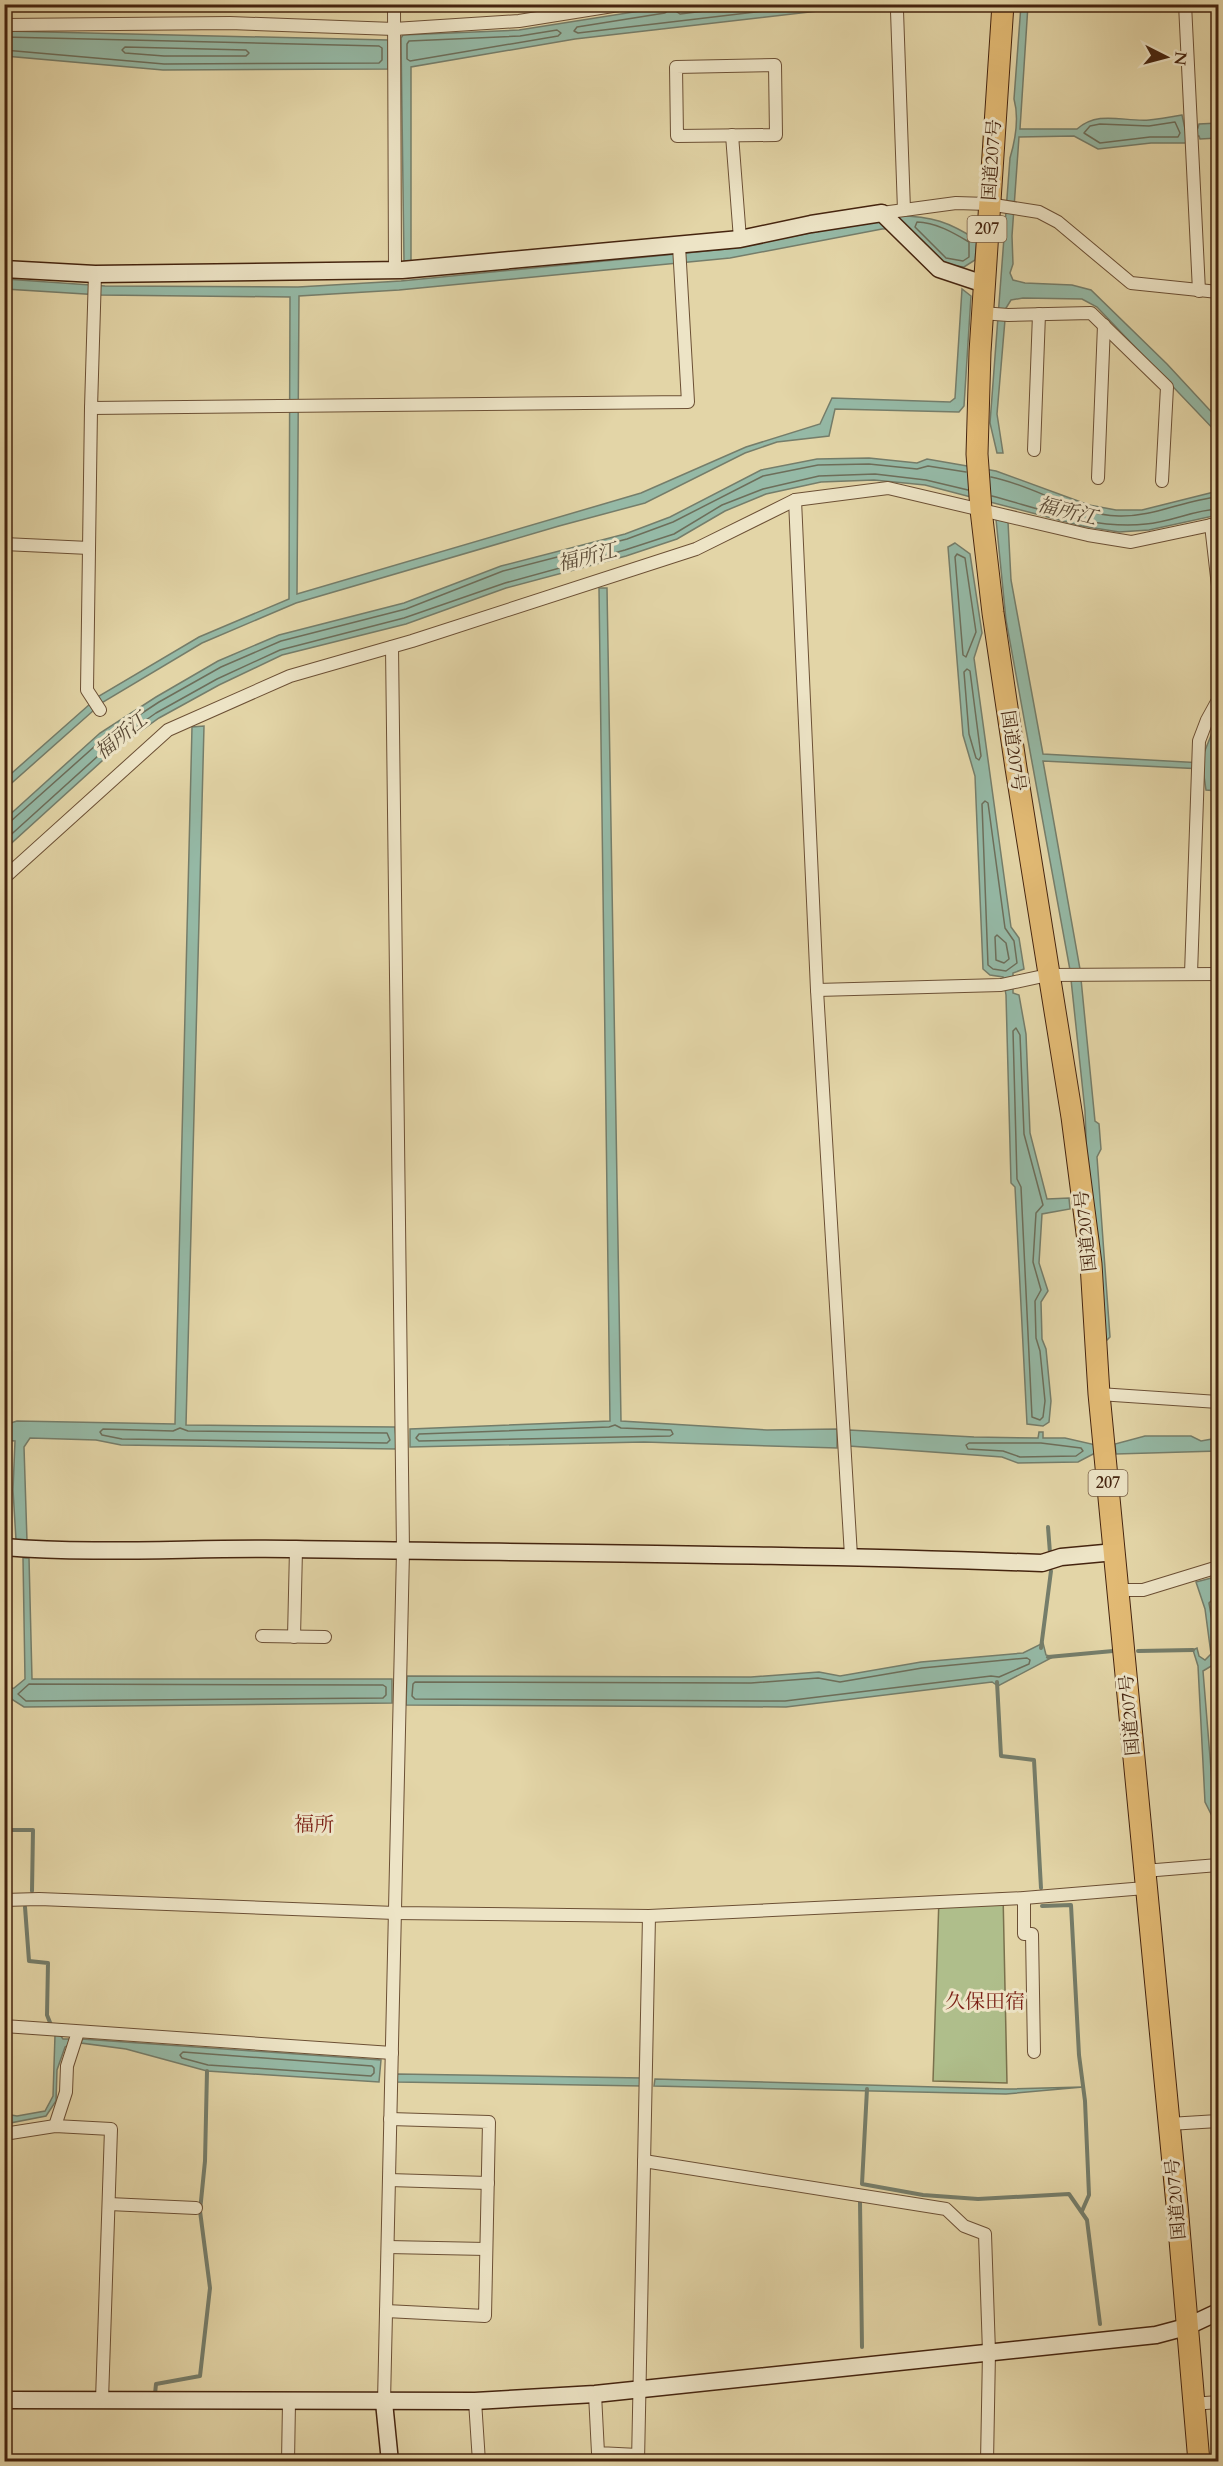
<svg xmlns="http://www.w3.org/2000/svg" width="1223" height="2466" viewBox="0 0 1223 2466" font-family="Cardo,'Noto Serif JP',serif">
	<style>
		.green { fill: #afbe8b; stroke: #7a714d; stroke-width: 1.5 }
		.water { fill: #95b9a6; stroke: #757d6a; stroke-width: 1.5 }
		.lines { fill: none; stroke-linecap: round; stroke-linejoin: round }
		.shore { stroke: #6d6e5a; stroke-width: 1.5 }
		.stream { stroke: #757d6a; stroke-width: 4 }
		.street-casing { stroke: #6c5035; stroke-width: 14 }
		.secondary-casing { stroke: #45240f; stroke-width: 19 }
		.highway-casing { stroke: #45240f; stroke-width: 23 }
		.street { stroke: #ede4c6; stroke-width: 12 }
		.secondary { stroke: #ede4c6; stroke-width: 16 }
		.highway { stroke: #e2ba74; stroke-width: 21 }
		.labels { text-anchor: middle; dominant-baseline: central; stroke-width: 6; stroke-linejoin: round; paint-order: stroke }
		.shield { fill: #ede4c6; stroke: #775e46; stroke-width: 1.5 }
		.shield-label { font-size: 16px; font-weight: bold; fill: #45240f }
		.street-label { font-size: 18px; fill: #45240f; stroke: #ede4c6 }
		.water-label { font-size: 20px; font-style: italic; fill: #594935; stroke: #ede4c6 }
		.neighbourhood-label { font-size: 20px; fill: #7a1f14; stroke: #ede4c6 }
	</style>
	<rect width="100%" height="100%" fill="#e3d5a7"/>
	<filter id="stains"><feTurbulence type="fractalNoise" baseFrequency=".00333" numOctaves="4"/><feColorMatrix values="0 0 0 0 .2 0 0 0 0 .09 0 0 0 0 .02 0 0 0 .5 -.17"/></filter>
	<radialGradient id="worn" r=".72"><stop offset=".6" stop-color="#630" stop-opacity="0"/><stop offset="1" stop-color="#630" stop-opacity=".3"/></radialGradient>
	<!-- green -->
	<polygon class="green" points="1003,1893 1007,2083 933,2081 939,1898"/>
	<!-- water -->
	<g class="water">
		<polygon points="678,5 870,5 575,39 411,67 411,261 404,261 401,38 403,35 519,30"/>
		<path d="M 1021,5 L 1028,5 L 1020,129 L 1077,129 C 1099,110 1123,122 1149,120 C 1160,119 1171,117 1182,115 L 1185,129 L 1198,128 L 1199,124 L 1218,123 L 1218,138 L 1200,139 L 1199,136 L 1186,136 L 1187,143 L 1151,143 L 1098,149 L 1074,136 L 1019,137 L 1012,236 L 1013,264 L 1010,273 L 1013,280 L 1025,283 L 1072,285 L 1091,290 L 1167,364 L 1218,419 L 1218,434 L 1097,307 L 1082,299 L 1023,298 L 1011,300 L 1006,308 L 997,414 L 1003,453 L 997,453 L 990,423 L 1010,158 C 1015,141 1019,117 1014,99 Z"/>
		<polygon points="5,31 388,40 388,69 163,70 5,56"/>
		<path d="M 898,216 C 932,216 949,222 977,240 L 975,260 L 964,267 L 943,264 L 906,228 L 882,229 L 730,258 L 399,290 L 299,296 L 297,594 L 641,493 L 746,447 L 820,424 L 832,398 L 950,402 L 955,398 L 962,289 L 971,296 L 964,406 L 959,412 L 835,409 L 829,436 L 777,442 L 745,453 L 645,503 L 559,526 L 296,603 L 202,643 L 103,702 L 5,789 L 4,780 L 99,696 L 199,637 L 289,599 L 290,297 L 101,295 L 5,289 L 5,279 L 105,286 L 298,287 L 401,281 L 727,249 Z"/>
		<polygon points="869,458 917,463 927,459 996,471 1089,505 1116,510 1142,510 1218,491 1218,515 1149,530 1119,532 1082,526 925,485 874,480 821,482 766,494 725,511 677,539 626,556 506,588 406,624 282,655 219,685 159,718 113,751 5,849 5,819 100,733 156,697 218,661 279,635 404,603 501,566 625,534 670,517 761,470 817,459"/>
		<polygon points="996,519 1008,522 1011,580 1043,754 1203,763 1204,753 1216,723 1218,725 1218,791 1206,790 1203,769 1043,761 1080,969 1095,1121 1099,1124 1101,1149 1097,1157 1110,1337 1103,1344 1088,1188 1085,1111 1070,970 1006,620"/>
		<polygon points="955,543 970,554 982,633 974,658 1011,927 1019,938 1024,969 1013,973 1013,993 1019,995 1026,1034 1030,1133 1047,1199 1069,1198 1070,1209 1042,1214 1039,1263 1048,1291 1041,1302 1042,1339 1046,1349 1051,1401 1049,1422 1043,1426 1027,1424 1015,1187 1011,1183 1006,995 1003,977 990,975 983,969 975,776 963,735 948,547"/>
		<polygon points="599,588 607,588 621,1421 767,1430 837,1429 837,1448 644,1442 410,1447 410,1429 610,1421"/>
		<polygon points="204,726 186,1425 395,1427 397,1449 121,1445 96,1440 30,1438 24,1447 27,1541 16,1540 13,1490 15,1441 5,1440 4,1425 17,1421 175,1424 192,727"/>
		<polygon points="849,1430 974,1437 1038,1438 1039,1432 1043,1432 1043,1438 1065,1438 1096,1445 1097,1452 1078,1462 1018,1463 1002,1457 849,1446"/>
		<polygon points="1145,1436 1191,1436 1201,1441 1218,1438 1218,1451 1116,1454 1115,1444"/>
		<polygon points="23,1558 29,1558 32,1679 392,1679 392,1703 24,1707 10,1698 4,1698 5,1689 14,1688 25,1679"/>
		<polygon points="1215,1577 1218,1662 1203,1671 1214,1806 1218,1806 1218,1816 1212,1816 1205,1802 1198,1666 1193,1650 1197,1648 1199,1656 1205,1660 1211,1654 1205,1609 1196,1582"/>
		<polygon points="1043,1643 1046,1655 1053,1657 998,1686 992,1682 786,1707 406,1705 407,1676 751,1677 819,1672 840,1676 921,1662 1023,1653"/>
		<polygon points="55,2035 60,2035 63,2039 74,2039 73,2043 65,2047 57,2070 56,2101 46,2116 5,2124 5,2114 17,2116 45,2111 53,2096"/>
		<polygon points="82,2039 381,2060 379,2082 207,2071 126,2049 81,2043"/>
		<polygon points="397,2074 642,2078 642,2086 397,2082"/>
		<polygon points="655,2079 1006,2089 1083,2087 1006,2094 654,2086"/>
	</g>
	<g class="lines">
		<!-- shore -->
		<g class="shore">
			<polyline points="670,4 669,10 665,13 577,27 574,31 578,33 822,4"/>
			<polyline points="678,4 677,12 680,14 762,4"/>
			<polygon points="557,30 561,33 558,36 410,61 407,59 407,44 409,41 520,36"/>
			<polyline points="4,37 379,46 382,48 382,60 379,63 164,64 4,50"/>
			<polygon points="125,47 246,50 249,53 246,56 164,56 125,53 122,50"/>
			<polygon points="1175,122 1180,133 1178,137 1150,137 1100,143 1084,133 1090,126 1100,124 1149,126"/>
			<path d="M 917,222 C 935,222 954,233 969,242 L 969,257 L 963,261 L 946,258 L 915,227 Z"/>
			<path d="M 991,477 C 1034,485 1074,515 1119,516 C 1154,517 1184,500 1218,497"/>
			<path d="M 992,496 C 1041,509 1095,530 1146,524 C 1171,522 1194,510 1218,509"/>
			<polygon points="957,554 965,558 976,632 966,657 963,655 955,557"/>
			<polygon points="967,669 970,671 981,756 979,760 976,758 969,734 964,672"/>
			<polygon points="985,801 988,803 1005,928 1014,941 1017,963 1006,971 993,969 988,965 982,804"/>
			<polyline points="4,823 11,821 104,738 159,702 221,667 281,641 406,609 503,571 627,539 673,522 763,476 818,465 869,464 917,469 928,466 966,472"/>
			<polyline points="4,841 109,746 156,713 217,679 280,650 404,618 505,583 625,550 674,534 722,505 763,489 819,476 875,474 926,480 968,490"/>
			<polygon points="997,935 1006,943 1009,959 1004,963 996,960 995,937"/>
			<polygon points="1016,1028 1020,1035 1024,1134 1043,1205 1036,1213 1033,1262 1041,1290 1035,1301 1036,1338 1040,1351 1045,1401 1043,1417 1040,1420 1032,1417 1021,1187 1017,1179 1013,1031"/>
			<polygon points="615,1425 621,1428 671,1430 673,1434 670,1436 419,1441 416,1438 419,1434 609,1427"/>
			<polygon points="180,1428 188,1431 387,1433 390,1440 387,1443 122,1439 102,1435 100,1432 103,1429 173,1431"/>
			<polygon points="969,1443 1041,1443 1081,1448 1083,1451 1076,1456 1020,1457 1003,1451 968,1449 966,1445"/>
			<polyline points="1218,1601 1212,1600 1209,1603 1218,1657"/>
			<polygon points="1027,1658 1030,1660 1029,1664 999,1677 991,1676 785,1701 415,1699 412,1696 413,1684 415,1682 751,1683 818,1678 840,1682 922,1668"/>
			<polygon points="29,1684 383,1685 386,1687 386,1695 383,1698 26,1701 18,1694"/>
			<polygon points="183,2052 372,2066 374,2068 374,2073 371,2076 208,2065 182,2058 180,2055"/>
		</g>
		<!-- stream -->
		<g class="stream">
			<polyline points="1048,1527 1050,1553"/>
			<polyline points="1041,1648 1051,1571"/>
			<polyline points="1138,1651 1193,1650"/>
			<polyline points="1048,1657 1113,1651"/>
			<polyline points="997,1682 1001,1756 1034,1760 1041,1888"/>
			<polyline points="4,1830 33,1830 32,1891"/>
			<polyline points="1042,1906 1071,1905 1079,2055 1085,2101 1089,2195 1082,2211"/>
			<polyline points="25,1907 29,1961 48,1963 47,2015 51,2025"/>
			<polyline points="867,2089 862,2184 923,2195 978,2199 1069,2194 1087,2220 1100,2324"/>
			<polyline points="860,2202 862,2347"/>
			<polyline points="155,2394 156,2384 200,2376 210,2288 200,2211 205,2161 207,2071"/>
		</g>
		<defs>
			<g id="street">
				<polyline points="394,4 395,270"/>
				<polyline points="1185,4 1199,291"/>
				<polyline points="897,11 904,210"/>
				<polyline points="4,25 230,23 394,29 519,21 625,4"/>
				<polygon points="775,65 776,135 677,136 676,67"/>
				<polyline points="732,135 740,239"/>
				<polyline points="882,213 956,203 988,204 1039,212 1058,222 1131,283 1218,292"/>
				<polyline points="95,274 91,408 87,690 100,710"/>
				<polyline points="982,313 1008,315 1091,313 1167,387 1162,481"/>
				<polyline points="91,408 688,402 679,246"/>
				<polyline points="1034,450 1039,314"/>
				<polyline points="1098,478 1104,325"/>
				<polyline points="795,500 817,990 851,1556"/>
				<polyline points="1211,525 1218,586"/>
				<polyline points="4,544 89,548"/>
				<polyline points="4,878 168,730 290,676 412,641 696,549 795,500 888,488 1088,535 1131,542 1211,525 1218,526"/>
				<polyline points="1191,974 1199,741 1207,720 1218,700"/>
				<polyline points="817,990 1001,985 1048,975 1218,974"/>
				<polyline points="1099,1394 1218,1402"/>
				<polyline points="1119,1590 1143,1590 1218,1567"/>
				<polyline points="262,1636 325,1637"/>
				<polyline points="294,1637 296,1549"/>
				<polyline points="1144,1871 1218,1865"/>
				<polyline points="1024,1898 1024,1934 1032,1934 1034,2052"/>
				<polyline points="4,1900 39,1899 395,1913 649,1916 1024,1898 1145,1888"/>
				<polyline points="4,2026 392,2053"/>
				<polyline points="1169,2124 1218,2121"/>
				<polyline points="55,2126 66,2092 67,2066 78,2032"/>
				<polyline points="4,2134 55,2126 111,2129 102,2400"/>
				<polyline points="644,2161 946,2209 964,2226 985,2234 989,2352 987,2462"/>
				<polyline points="389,2180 488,2183"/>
				<polyline points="109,2204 196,2208"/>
				<polyline points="388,2247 486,2249"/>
				<polyline points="386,2311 485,2316 489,2122 390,2119"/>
				<polyline points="595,2394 598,2453 638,2455"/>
				<polyline points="475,2401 479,2462"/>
				<polyline points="384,2402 403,1551 392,647"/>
				<polyline points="1193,2404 1218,2402"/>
				<polyline points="288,2462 289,2402"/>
				<polyline points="638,2462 649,1916"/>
			</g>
			<g id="secondary">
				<polyline points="4,269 95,274 402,270 740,239 811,224 882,213 939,269 984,284"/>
				<path d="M 4,1547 C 101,1555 199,1547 296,1549 C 545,1553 794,1554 1042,1563 L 1061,1557 L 1115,1552"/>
				<polyline points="4,2400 475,2401 595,2394 1156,2335 1186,2327 1218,2312"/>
				<polyline points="384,2402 390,2462"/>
			</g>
			<polyline id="highway" points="1003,4 980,352 977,454 981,510 993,613 1016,768 1072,1117 1091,1264 1099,1394 1177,2205 1199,2462"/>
		</defs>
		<!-- street casing -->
		<use href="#street" class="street-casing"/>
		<!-- secondary casing -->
		<use href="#secondary" class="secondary-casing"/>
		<!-- highway casing -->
		<use href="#highway" class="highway-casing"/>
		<!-- street -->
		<use href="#street" class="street"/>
		<!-- secondary -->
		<use href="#secondary" class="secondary"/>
		<!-- highway -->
		<use href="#highway" class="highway"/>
	</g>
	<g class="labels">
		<!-- shield labels -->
		<g class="shield">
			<rect x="967.5" y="216" width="39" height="26" rx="4.5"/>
			<rect x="1088.5" y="1470" width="39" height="26" rx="4.5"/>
		</g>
		<g class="shield-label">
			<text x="987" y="229">207</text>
			<text x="1108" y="1483">207</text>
		</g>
		<!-- street labels -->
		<g class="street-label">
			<text transform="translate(992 160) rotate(-86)">国道207号</text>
			<text transform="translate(1013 751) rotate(82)">国道207号</text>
			<text transform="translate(1086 1231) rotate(-96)">国道207号</text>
			<text transform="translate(1130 1715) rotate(-95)">国道207号</text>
			<text transform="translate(1176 2199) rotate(-95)">国道207号</text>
		</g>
		<!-- water labels -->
		<g class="water-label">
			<text transform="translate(1067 511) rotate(14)">福所江</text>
			<text transform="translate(587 557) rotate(-14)">福所江</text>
			<text transform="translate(121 736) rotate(-39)">福所江</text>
		</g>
		<!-- neighbourhood labels -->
		<g class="neighbourhood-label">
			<text x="314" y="1824">福所</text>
			<text x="985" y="2001">久保田宿</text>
		</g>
	</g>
	<!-- margin -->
	<rect width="1223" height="2466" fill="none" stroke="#e3d5a7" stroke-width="24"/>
	<rect x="6" y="6" width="1211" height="2454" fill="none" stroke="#45240f" stroke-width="3"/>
	<rect x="12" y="12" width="1199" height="2442" fill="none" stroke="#45240f" stroke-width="1.5"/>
	<!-- north arrow -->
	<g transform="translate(1166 57) rotate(96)" stroke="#ede4c6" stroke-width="4.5" paint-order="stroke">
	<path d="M0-4.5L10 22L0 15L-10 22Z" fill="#45240f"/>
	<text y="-9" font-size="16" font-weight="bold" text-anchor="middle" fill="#45240f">N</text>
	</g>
	<rect width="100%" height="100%" filter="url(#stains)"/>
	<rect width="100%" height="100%" fill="url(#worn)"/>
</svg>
